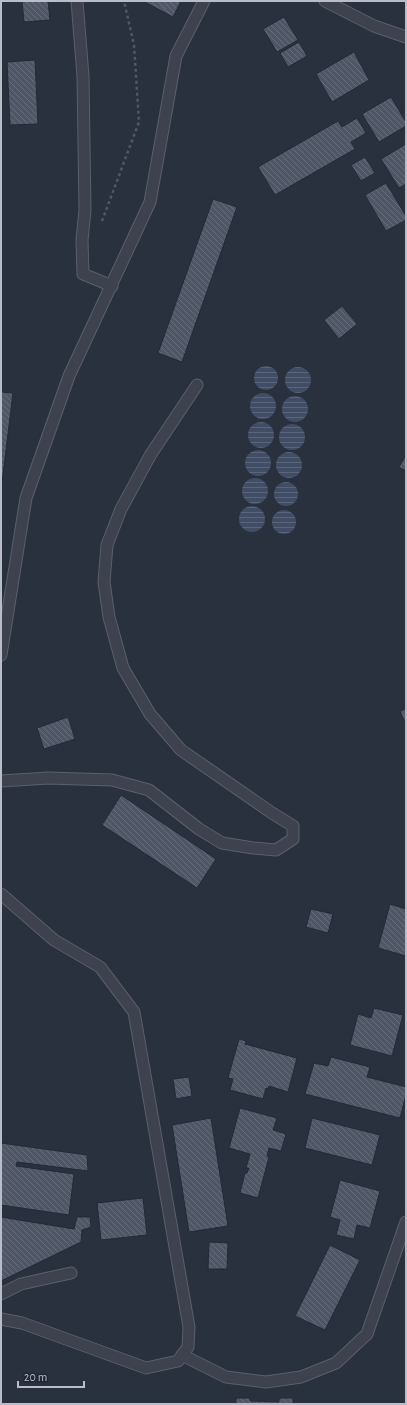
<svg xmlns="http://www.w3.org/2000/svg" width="407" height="1405" viewBox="0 0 407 1405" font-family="'Alegreya Sans',sans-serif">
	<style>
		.water { fill: url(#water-rules) }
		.building { fill: url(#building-back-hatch); stroke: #232935 }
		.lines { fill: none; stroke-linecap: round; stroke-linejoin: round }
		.service-casing { stroke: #5a606c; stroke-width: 13 }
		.path { stroke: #4d5b60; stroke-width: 2.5; stroke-dasharray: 3 3; stroke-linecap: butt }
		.service { stroke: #3d424e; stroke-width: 11 }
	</style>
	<defs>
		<pattern id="water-rules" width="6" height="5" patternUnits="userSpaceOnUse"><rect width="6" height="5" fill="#414c65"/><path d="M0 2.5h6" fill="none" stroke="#5a647a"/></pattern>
		<pattern id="building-back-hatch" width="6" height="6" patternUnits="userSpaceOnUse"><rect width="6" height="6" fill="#4f5666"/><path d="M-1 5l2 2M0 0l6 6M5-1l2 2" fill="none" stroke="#666c7b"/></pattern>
	</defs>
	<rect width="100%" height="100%" fill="#29303e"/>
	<!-- water -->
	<g class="water">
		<circle cx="266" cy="378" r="12"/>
		<circle cx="298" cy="380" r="13"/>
		<circle cx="263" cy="406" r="13"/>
		<circle cx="295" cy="409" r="13"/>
		<circle cx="261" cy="435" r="13"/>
		<circle cx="292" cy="437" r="13"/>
		<circle cx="258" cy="463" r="13"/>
		<circle cx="289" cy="465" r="13"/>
		<circle cx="255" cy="491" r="13"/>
		<circle cx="286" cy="494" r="12"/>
		<circle cx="252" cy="519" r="13"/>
		<circle cx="284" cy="522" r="12"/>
	</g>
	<!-- building -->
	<g class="building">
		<polygon points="22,1 48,1 50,20 24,22"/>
		<polygon points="143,1 181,1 173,17"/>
		<polygon points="284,17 298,40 277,52 263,29"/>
		<polygon points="299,42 307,56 288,67 280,53"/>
		<polygon points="354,52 369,80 332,102 316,74"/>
		<polygon points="35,60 38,124 10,125 7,62"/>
		<polygon points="391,97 406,122 406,126 379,142 362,114"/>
		<polygon points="357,118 366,133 351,142 355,149 275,195 258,167 338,121 342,127"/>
		<polygon points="406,144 406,184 399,188 381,159"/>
		<polygon points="365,157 375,173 361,181 351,165"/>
		<polygon points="386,183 406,216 406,220 386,231 365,195"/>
		<polygon points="213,199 237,207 182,362 158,353"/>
		<polygon points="342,306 357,324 339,339 324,320"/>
		<polygon points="1,392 13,393 2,483 1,482"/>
		<polygon points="406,455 406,471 399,467"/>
		<polygon points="406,709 406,725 400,711"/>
		<polygon points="68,717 75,739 44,749 37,728"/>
		<polygon points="121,795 216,859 197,888 102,825"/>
		<polygon points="390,904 406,909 406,956 378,948"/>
		<polygon points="311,909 333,914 328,933 306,927"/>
		<polygon points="374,1008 403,1015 392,1056 350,1045 358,1014 371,1018"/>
		<polygon points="239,1039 246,1041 245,1044 297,1058 288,1092 269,1086 268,1089 266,1088 263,1099 230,1090 233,1079 228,1078"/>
		<polygon points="331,1057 370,1067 367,1077 406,1087 406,1095 400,1118 305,1094 314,1063 328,1066"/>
		<polygon points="189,1077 192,1096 176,1099 173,1079"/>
		<polygon points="240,1108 277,1118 273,1130 286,1134 281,1151 269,1148 267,1156 269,1157 258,1198 240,1193 245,1173 247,1173 249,1168 246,1168 250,1154 229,1148"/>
		<polygon points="211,1118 228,1226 189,1232 172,1125"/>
		<polygon points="312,1118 380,1135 372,1165 305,1148"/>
		<polygon points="1,1143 87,1155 88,1171 17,1162 16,1166 74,1174 69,1215 1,1205"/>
		<polygon points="340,1180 380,1191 370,1228 357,1225 354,1239 336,1235 340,1220 330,1217"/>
		<polygon points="143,1198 147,1235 101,1240 97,1203"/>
		<polygon points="1,1217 74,1229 77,1217 90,1217 91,1227 82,1230 81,1242 1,1281"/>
		<polygon points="209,1242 228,1243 227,1269 208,1269"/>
		<polygon points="330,1245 360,1260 325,1330 295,1316"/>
		<polygon points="236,1398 250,1398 250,1401 279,1402 279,1398 293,1398 293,1404 236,1404"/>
	</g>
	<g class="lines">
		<defs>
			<g id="service">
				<polyline points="77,1 83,76 85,210 82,240 83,274 112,286"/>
				<polyline points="325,1 374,26 406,37"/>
				<polyline points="1,655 26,498 69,376 150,202 176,56 204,1"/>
				<polyline points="1,781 48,778 112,780 149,790 199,829 222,843 253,848 276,850 293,839 293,826 272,813 181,750 150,714 123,668 109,617 104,582 107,545 121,509 151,454 197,385"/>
				<polyline points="1,894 54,940 100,967 134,1012 189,1327 188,1347 178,1361 146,1368 22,1323 1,1319"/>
				<polyline points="1,1294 21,1284 71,1273"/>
				<polyline points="182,1355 226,1377 266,1382 301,1377 336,1363 367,1334 406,1222"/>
			</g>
		</defs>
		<!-- service casing -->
		<use href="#service" class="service-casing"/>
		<!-- path -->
		<polyline class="path" points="102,221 139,122 134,45 124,1"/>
		<!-- service -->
		<use href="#service" class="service"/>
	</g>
	<!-- border -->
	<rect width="407" height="1405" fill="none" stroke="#b9bdc9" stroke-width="4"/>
	<!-- scale -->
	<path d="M18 1381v6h66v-6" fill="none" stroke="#b9bdc9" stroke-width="2"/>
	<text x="24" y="1381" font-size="12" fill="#b9bdc9" stroke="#212733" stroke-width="3" paint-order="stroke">20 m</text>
</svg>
